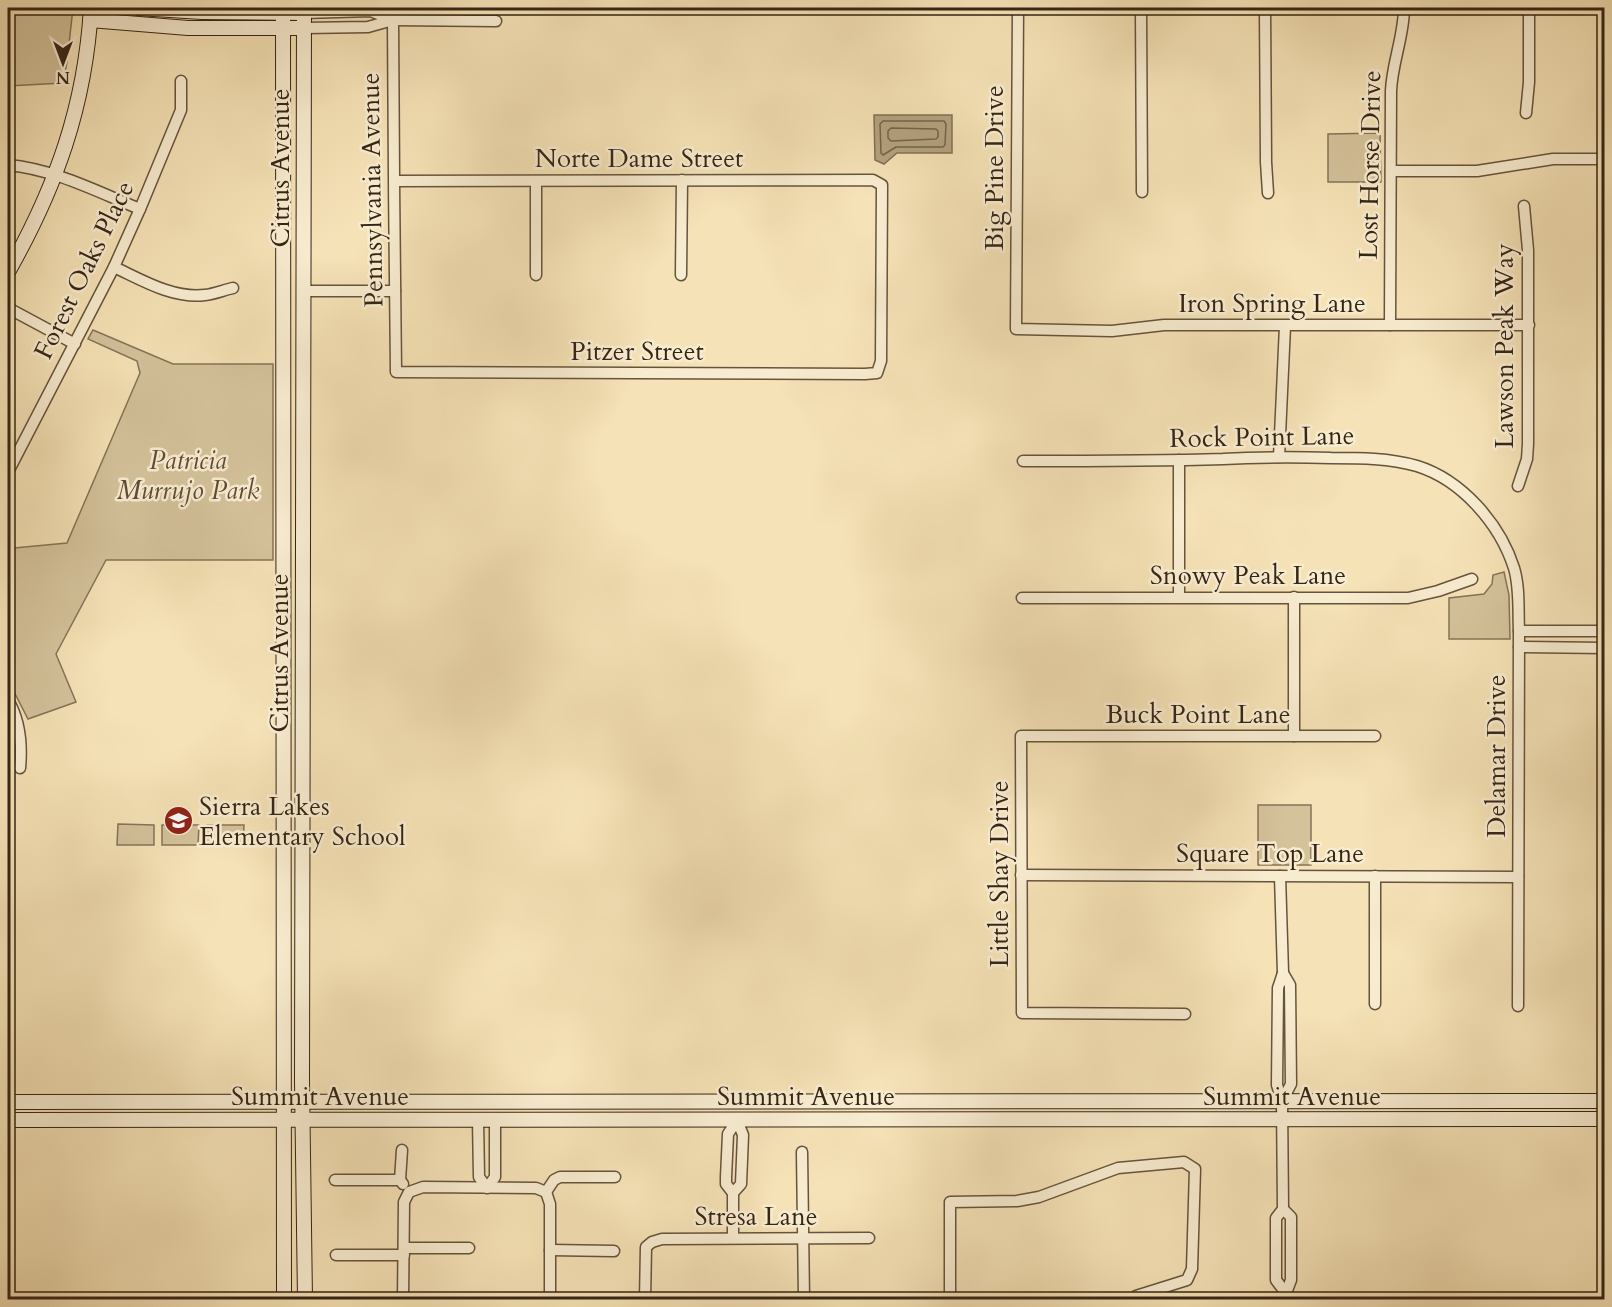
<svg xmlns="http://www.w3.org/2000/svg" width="1612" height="1307" viewBox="0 0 1612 1307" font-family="Cardo,serif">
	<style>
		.green { fill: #d4c29b; stroke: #847458; stroke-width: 1.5 }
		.water { fill: #b4a27f; stroke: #817055; stroke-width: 1.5 }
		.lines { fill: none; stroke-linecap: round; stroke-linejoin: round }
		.shore { stroke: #74644a; stroke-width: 1.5 }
		.street-casing { stroke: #65543d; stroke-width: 13 }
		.secondary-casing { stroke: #352515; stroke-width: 16 }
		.street { stroke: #f8ecd0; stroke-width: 10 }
		.secondary { stroke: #f8ecd0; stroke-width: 14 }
		.labels { text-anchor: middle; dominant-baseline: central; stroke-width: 5; stroke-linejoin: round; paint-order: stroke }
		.street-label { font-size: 26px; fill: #352515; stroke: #f8ecd0 }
		.park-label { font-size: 26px; font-style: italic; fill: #5d4c36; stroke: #f8ecd0 }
		.poi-label { font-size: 26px; fill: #352515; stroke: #f8ecd0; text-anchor: start }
	</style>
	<rect width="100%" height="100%" fill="#f5e2b6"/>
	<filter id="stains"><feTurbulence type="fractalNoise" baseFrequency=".00333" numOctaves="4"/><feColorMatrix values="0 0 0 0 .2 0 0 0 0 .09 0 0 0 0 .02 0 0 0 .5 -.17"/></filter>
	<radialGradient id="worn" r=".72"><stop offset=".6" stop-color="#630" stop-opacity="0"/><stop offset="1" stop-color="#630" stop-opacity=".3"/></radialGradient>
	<!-- green -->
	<g class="green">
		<polygon points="8,8 73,8 67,62 63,83 8,86"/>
		<polygon points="1380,133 1381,182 1328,182 1328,134"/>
		<polygon points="93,330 173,364 273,364 273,560 106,560 56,654 76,702 28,719 8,680 8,545 14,548 67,543 140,373 137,361 88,339"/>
		<polygon points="1504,572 1509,595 1510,639 1449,639 1449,598 1484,594 1492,584 1493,575"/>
		<rect x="1258" y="805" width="53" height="60"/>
		<polygon points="118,824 154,825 154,845 117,845"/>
		<polygon points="162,825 199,825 198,845 162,845"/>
		<polygon points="207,825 244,825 243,845 207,845"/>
	</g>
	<!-- water -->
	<polygon class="water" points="874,115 952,115 952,153 897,153 884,164 875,160"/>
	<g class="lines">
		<!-- shore -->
		<g class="shore">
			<polygon points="883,121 944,121 946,124 945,145 943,147 896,147 883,155 881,153 880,124"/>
			<polygon points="891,128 936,129 938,131 938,137 936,139 891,141 888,138 888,131"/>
		</g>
		<defs>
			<g id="street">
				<path d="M 393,8 L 393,20 C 394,137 394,255 396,372 L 865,374 L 877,373 L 881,361 L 882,185 L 873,180 L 394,181"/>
				<polyline points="1018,8 1016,329 1112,331 1164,325 1529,325"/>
				<polyline points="1141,8 1142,192"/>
				<polyline points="1265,8 1266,162 1268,193"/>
				<polyline points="304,13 371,11 393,20 368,27 304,28"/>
				<polyline points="393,20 496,21"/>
				<polyline points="1526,113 1529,82 1529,8"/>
				<path d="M 8,165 C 54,169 98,192 140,209"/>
				<polyline points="1391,171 1477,171 1553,159 1604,159"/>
				<polyline points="536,182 536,275"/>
				<path d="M 114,267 C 142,280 173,299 205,295 C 214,294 224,290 233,288"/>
				<polyline points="681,275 682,180"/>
				<polyline points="304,291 395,291"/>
				<polyline points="8,308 75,344"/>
				<path d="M 1390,325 L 1391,91 C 1392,63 1404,36 1404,8"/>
				<polyline points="1279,457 1285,326"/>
				<polyline points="1179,460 1179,597"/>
				<path d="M 1023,461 C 1089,461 1156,461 1223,459 C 1259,457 1295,457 1331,458 C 1360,458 1389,458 1417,466 C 1462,480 1500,524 1514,568 C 1520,588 1518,611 1519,631 L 1518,1006"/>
				<polyline points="8,472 114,267 140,209 181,110 181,81"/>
				<polyline points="1518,486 1527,459 1528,444 1528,250 1524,206"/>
				<polyline points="1294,597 1294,736"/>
				<polyline points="1022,598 1408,598 1438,591 1472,579"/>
				<polyline points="1519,631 1604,631"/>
				<polyline points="1519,647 1604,648"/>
				<path d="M 8,700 C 20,720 22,746 20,768"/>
				<polyline points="1021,875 1518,877"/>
				<polyline points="1280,876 1283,973 1278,988 1277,1085 1282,1101 1283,1209 1276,1218 1276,1280 1285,1292"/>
				<polyline points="1375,876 1375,1004"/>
				<polyline points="1185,1014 1022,1013 1021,736 1375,736"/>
				<polyline points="1282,1101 1291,1084 1290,985 1283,973"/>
				<polyline points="478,1120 479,1177 487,1188 495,1177 495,1120"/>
				<polyline points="402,1150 400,1180 403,1184"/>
				<polyline points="802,1152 804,1300"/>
				<polyline points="335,1180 400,1180"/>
				<polyline points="546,1192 554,1180 560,1177 615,1177"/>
				<polyline points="733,1193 741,1184 743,1135 737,1120"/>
				<polyline points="1283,1209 1291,1217 1291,1280 1285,1296"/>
				<polyline points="733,1238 733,1193 726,1184 726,1177 728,1134 737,1120"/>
				<polyline points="404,1248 469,1248"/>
				<polyline points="550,1250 614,1251"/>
				<polyline points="336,1255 404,1255"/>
				<polyline points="403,1300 404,1202 409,1192 423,1187 536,1188 546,1192 550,1204 550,1300"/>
				<polyline points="645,1300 646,1247 652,1242 662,1239 869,1238"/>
				<polyline points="950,1300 950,1202 1017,1201 1039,1197 1118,1168 1184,1162 1195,1169 1192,1269 1187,1280 1136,1296 1131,1300"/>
			</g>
			<g id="secondary">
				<polyline points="138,8 202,12 304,13"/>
				<polyline points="283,8 284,1300"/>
				<polyline points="304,8 302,1081 305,1300"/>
				<polyline points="90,20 188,28 304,28"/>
				<path d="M 8,272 C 56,187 85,107 91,8"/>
				<polyline points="8,1102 1604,1101"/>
				<polyline points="8,1120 1604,1119"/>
			</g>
		</defs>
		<!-- street casing -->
		<use href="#street" class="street-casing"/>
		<!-- secondary casing -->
		<use href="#secondary" class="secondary-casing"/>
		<!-- street -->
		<use href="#street" class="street"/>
		<!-- secondary -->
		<use href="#secondary" class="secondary"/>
	</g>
	<!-- icons -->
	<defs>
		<symbol id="school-disc" viewBox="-11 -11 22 22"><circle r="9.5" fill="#8f2418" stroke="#f8ecd0"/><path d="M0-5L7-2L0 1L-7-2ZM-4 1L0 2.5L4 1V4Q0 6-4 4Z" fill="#fff"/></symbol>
	</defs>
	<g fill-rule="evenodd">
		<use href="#school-disc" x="162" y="804" width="33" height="33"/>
	</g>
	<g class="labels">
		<!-- street labels -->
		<g class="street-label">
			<text x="639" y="158">Norte Dame Street</text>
			<text transform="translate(1370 165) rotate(-89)">Lost Horse Drive</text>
			<text transform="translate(280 168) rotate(-90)">Citrus Avenue</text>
			<text transform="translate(994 168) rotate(-90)">Big Pine Drive</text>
			<text transform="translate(372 190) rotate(-91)">Pennsylvania Avenue</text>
			<text transform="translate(84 270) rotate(-64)">Forest Oaks Place</text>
			<text x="1272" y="303">Iron Spring Lane</text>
			<text transform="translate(1504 346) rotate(-90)">Lawson Peak Way</text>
			<text x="637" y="351">Pitzer Street</text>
			<text transform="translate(1262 437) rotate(-1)">Rock Point Lane</text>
			<text x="1248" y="575">Snowy Peak Lane</text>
			<text transform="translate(279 653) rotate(-90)">Citrus Avenue</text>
			<text x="1198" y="714">Buck Point Lane</text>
			<text transform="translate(1496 756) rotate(-90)">Delamar Drive</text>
			<text x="1270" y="853">Square Top Lane</text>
			<text transform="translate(999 874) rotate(-90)">Little Shay Drive</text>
			<text x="320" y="1096">Summit Avenue</text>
			<text x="806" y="1096">Summit Avenue</text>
			<text x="1292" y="1096">Summit Avenue</text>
			<text x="756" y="1216">Stresa Lane</text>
		</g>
		<!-- park labels -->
		<g class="park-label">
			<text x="188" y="460">Patricia<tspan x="188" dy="30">Murrujo Park</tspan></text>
		</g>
		<!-- poi labels -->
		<g class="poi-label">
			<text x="199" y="806">Sierra Lakes<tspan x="199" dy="30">Elementary School</tspan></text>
		</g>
	</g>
	<!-- margin -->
	<rect width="1612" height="1307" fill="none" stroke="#f5e2b6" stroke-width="30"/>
	<rect x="9" y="9" width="1594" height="1289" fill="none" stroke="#352515" stroke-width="3"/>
	<rect x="15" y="15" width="1582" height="1277" fill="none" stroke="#352515" stroke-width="1.5"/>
	<!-- north arrow -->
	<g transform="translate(63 63) rotate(180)" stroke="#f8ecd0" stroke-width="4.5" paint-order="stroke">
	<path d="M0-4.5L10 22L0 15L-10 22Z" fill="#352515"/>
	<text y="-9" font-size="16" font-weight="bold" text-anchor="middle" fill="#352515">N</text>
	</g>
	<rect width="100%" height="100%" filter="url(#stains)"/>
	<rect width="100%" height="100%" fill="url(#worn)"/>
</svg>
